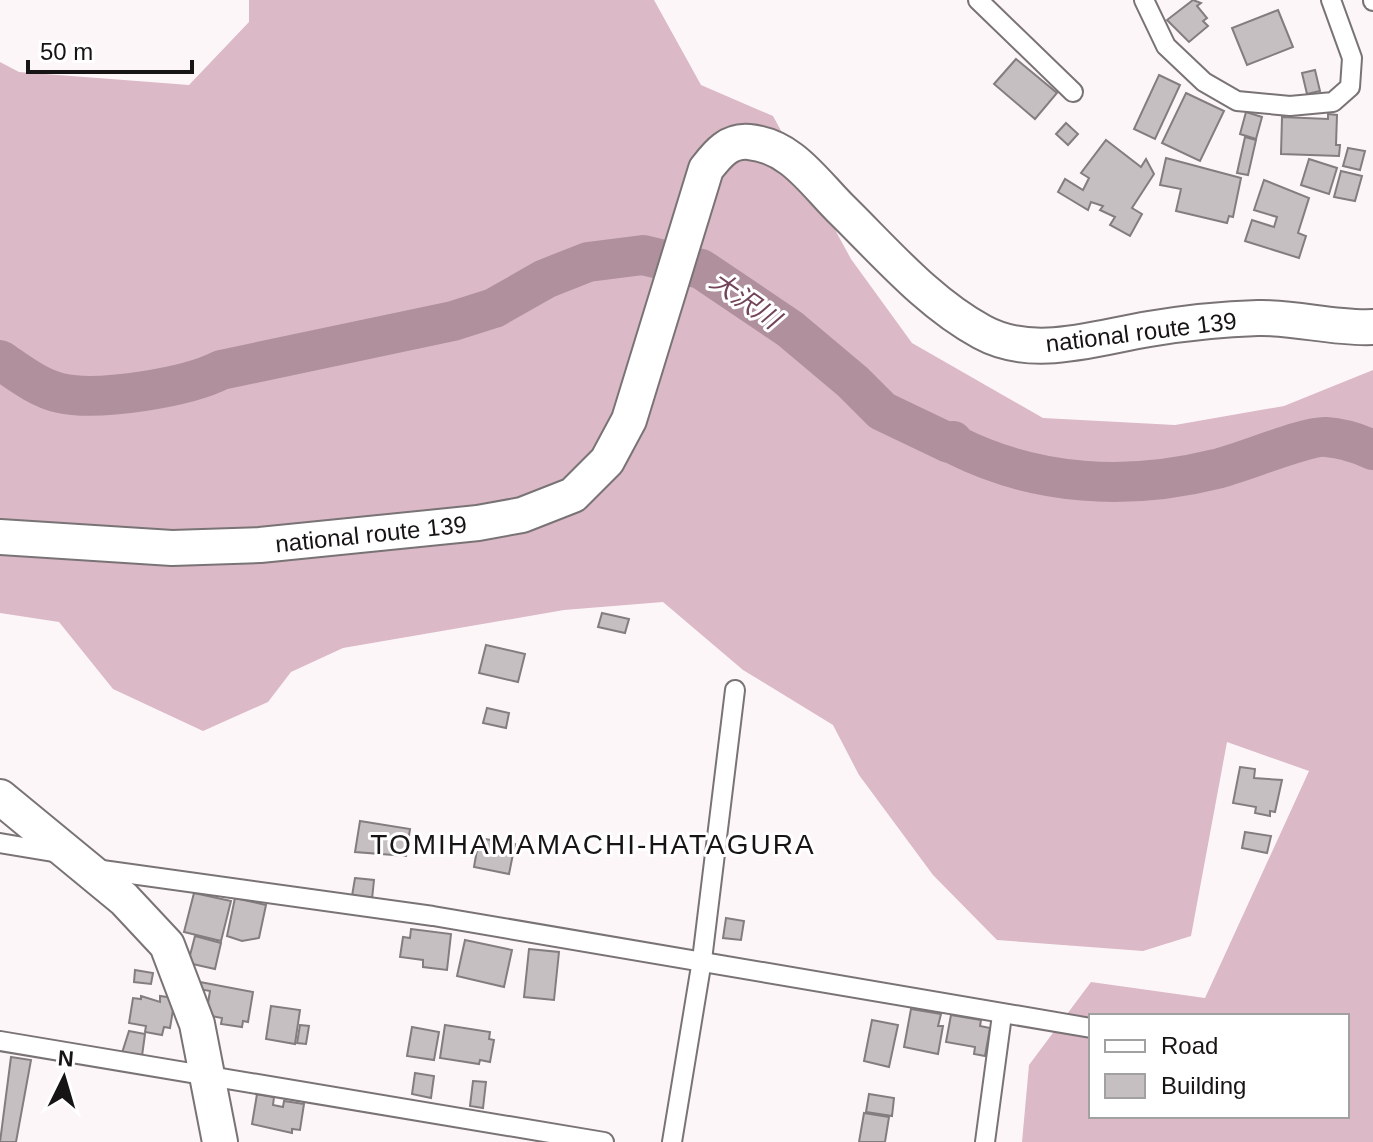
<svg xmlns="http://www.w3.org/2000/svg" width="1373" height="1142" viewBox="0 0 1373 1142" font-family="Helvetica,'Noto Sans JP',sans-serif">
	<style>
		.forest { fill: #dbb9c7; fill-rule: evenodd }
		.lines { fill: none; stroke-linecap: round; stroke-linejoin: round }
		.river { stroke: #b0909d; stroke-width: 40 }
		.building { fill: #c5bfc1; stroke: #837d7f; stroke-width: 2 }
		.street-casing { stroke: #797375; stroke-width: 22 }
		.highway-casing { stroke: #797375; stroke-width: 38 }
		.street { stroke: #fff; stroke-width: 18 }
		.highway { stroke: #fff; stroke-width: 34 }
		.labels { text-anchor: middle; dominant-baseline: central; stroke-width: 6; stroke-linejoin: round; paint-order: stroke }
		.street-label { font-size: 24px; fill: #171415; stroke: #fff }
		.water-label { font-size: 26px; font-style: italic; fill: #734459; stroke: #fff }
		.quarter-label { font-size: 28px; letter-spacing: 2px; fill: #171415; stroke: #fff }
	</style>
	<rect width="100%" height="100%" fill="#fdf6f9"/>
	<!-- forest -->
	<path class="forest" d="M 249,0 L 654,0 L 701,85 L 773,116 L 851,259 L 912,343 L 1043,418 L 1175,425 L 1284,406 L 1373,370 L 1373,1142 L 1022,1142 L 1029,1065 L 1091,982 L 1205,998 L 1309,771 L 1227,742 L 1191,936 L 1143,951 L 997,940 L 933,875 L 859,775 L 833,725 L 743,670 L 663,602 L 564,610 L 343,648 L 291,672 L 268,702 L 203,731 L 113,689 L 59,622 L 0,613 L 0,62 L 19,72 L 189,85 L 249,22 ZM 1091,1016 L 1347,1016 L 1347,1116 L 1091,1116 Z"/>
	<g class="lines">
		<!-- river -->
		<path class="river" d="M 0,360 C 18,372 38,388 60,393 C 99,402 188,387 221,370 L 453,321 L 494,308 L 545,279 L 588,262 L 643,255 L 701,269 L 790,329 L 853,382 L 882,411 L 949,443 L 953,441 L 955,445 C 1036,486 1128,491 1216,469 C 1239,464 1308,435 1326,437 C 1341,438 1360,444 1373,450"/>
	</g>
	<!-- building -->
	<g class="building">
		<polygon points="1193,0 1201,3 1197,6 1207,18 1203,21 1208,26 1189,42 1167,20"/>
		<polygon points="1278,10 1293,47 1247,65 1232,28"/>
		<polygon points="1016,59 1057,93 1035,119 994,84"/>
		<polygon points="1315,70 1320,91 1307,94 1302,73"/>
		<polygon points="1159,75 1180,85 1155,139 1134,129"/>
		<polygon points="1186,93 1224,111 1200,161 1162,143"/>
		<polygon points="1246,112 1262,117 1256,139 1240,134"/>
		<polygon points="1328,114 1337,115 1336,145 1340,145 1339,156 1281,154 1282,117 1328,119"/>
		<polygon points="1066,123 1078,134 1068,145 1056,134"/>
		<polygon points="1245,137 1256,140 1248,175 1237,173"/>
		<polygon points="1106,140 1141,167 1146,159 1154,174 1132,208 1142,214 1130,236 1110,225 1115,217 1100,210 1103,206 1091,202 1088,210 1058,192 1065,179 1083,190 1089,178 1081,173"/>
		<polygon points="1348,148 1365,151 1360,170 1343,166"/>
		<polygon points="1166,158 1241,178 1233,217 1229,216 1227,223 1176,211 1181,189 1160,185"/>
		<polygon points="1309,159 1337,168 1329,194 1301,185"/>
		<polygon points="1341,171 1362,176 1355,201 1334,197"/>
		<polygon points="1264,180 1309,198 1298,233 1306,236 1299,258 1245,241 1252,220 1274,227 1277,217 1254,210"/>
		<polygon points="602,613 629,619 625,633 598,627"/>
		<polygon points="486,645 525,654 518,682 479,673"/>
		<polygon points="487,708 509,713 506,728 483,723"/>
		<polygon points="1240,767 1255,769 1254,778 1282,780 1275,812 1270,811 1270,816 1255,813 1256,807 1233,803"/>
		<polygon points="360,821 410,829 406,856 355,852"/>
		<polygon points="1245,832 1271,836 1267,853 1242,848"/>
		<polygon points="479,838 515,844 509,874 474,867"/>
		<polygon points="355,878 374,880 372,899 352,896"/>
		<polygon points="194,893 231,901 221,941 184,932"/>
		<polygon points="235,898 266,905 259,938 242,941 227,936"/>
		<polygon points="726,918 744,921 741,940 723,938"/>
		<polygon points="411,929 451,934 447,970 423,967 423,960 400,957 403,937 410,938"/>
		<polygon points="195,936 221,943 215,969 188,963"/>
		<polygon points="465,940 512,950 504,987 457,976"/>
		<polygon points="529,949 559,952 554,1000 524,997"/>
		<polygon points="135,970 153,973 151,984 134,982"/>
		<polygon points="200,982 253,992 248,1022 243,1021 242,1027 221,1024 222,1018 206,1015 210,991 199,989"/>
		<polygon points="141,996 160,1002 160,996 175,998 170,1028 164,1027 162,1035 145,1032 146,1026 129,1023 133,998 141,999"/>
		<polygon points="271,1006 300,1010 295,1044 266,1039"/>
		<polygon points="911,1009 941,1014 938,1026 943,1026 938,1054 904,1047"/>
		<polygon points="951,1015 981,1020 980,1026 990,1028 985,1056 974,1054 975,1047 946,1042"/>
		<polygon points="872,1020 898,1025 889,1067 864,1061"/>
		<polygon points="300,1025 309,1026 306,1044 297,1043"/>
		<polygon points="445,1025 490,1032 489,1039 494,1040 490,1062 480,1060 479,1064 440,1058"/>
		<polygon points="412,1027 439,1032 434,1060 407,1056"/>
		<polygon points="129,1031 145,1034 142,1056 122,1053"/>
		<polygon points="11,1057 31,1060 16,1142 0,1142"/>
		<polygon points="415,1073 434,1076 431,1098 412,1094"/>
		<polygon points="473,1081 486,1082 483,1108 470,1106"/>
		<polygon points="257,1094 274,1097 273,1105 283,1107 284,1101 304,1104 300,1130 292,1129 292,1133 252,1124"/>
		<polygon points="869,1094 894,1098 892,1116 866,1112"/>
		<polygon points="864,1113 889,1117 885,1142 859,1142"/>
	</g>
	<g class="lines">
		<defs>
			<g id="street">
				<polyline points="978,0 1073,92"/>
				<polyline points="1144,0 1166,46 1204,82 1237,101 1290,106 1333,102 1350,87 1352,58 1331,0"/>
				<polyline points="1373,0 1373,1"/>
				<polyline points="0,843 59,853"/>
				<polyline points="95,869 433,916 1091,1028"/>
				<polyline points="0,1041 604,1142"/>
				<polyline points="672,1142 702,960 735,690"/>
				<polyline points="985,1142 1002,1015"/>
			</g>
			<g id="highway">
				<path d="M 0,537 L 172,548 L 260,545 L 478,523 L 522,515 L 573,495 L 607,461 L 629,420 L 706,169 C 717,155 728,140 749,142 C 791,146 813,181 840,208 C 884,251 928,303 982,332 C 1033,360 1095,338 1149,329 C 1185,323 1221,319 1258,318 C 1296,317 1334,329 1373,327"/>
				<polyline points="0,797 124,899 167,945 197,1024 220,1142"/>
			</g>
		</defs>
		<!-- street casing -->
		<use href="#street" class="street-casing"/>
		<!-- highway casing -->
		<use href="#highway" class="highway-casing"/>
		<!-- street -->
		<use href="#street" class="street"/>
		<!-- highway -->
		<use href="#highway" class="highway"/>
	</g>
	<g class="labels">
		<!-- street labels -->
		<g class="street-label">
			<text transform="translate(1141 332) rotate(-7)">national route 139</text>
			<text transform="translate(371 534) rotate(-6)">national route 139</text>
		</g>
		<!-- water labels -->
		<g class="water-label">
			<text transform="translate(745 300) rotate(35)">大沢川</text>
		</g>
		<!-- quarter labels -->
		<g class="quarter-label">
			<text x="593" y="844">TOMIHAMAMACHI-HATAGURA</text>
		</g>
	</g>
	<!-- legend -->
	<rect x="1089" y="1014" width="260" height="104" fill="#ffffff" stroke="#a2a1a1" stroke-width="2"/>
	<rect x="1105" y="1040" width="40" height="12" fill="#ffffff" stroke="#a2a1a1" stroke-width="2"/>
	<text x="1161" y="1054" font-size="24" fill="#171415">Road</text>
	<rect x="1105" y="1074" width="40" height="24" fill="#c5bfc1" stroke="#a2a1a1" stroke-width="2"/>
	<text x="1161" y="1094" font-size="24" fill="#171415">Building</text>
	<!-- north arrow -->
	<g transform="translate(64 1078) rotate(5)" stroke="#ffffff" stroke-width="6" paint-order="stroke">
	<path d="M0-6L14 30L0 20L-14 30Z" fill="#171415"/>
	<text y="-12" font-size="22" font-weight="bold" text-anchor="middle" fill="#171415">N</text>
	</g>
	<!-- scale -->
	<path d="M28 60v12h164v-12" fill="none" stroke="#171415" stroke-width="4"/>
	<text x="40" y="60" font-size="24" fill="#171415" stroke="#ffffff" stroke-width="6" paint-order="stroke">50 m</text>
</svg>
